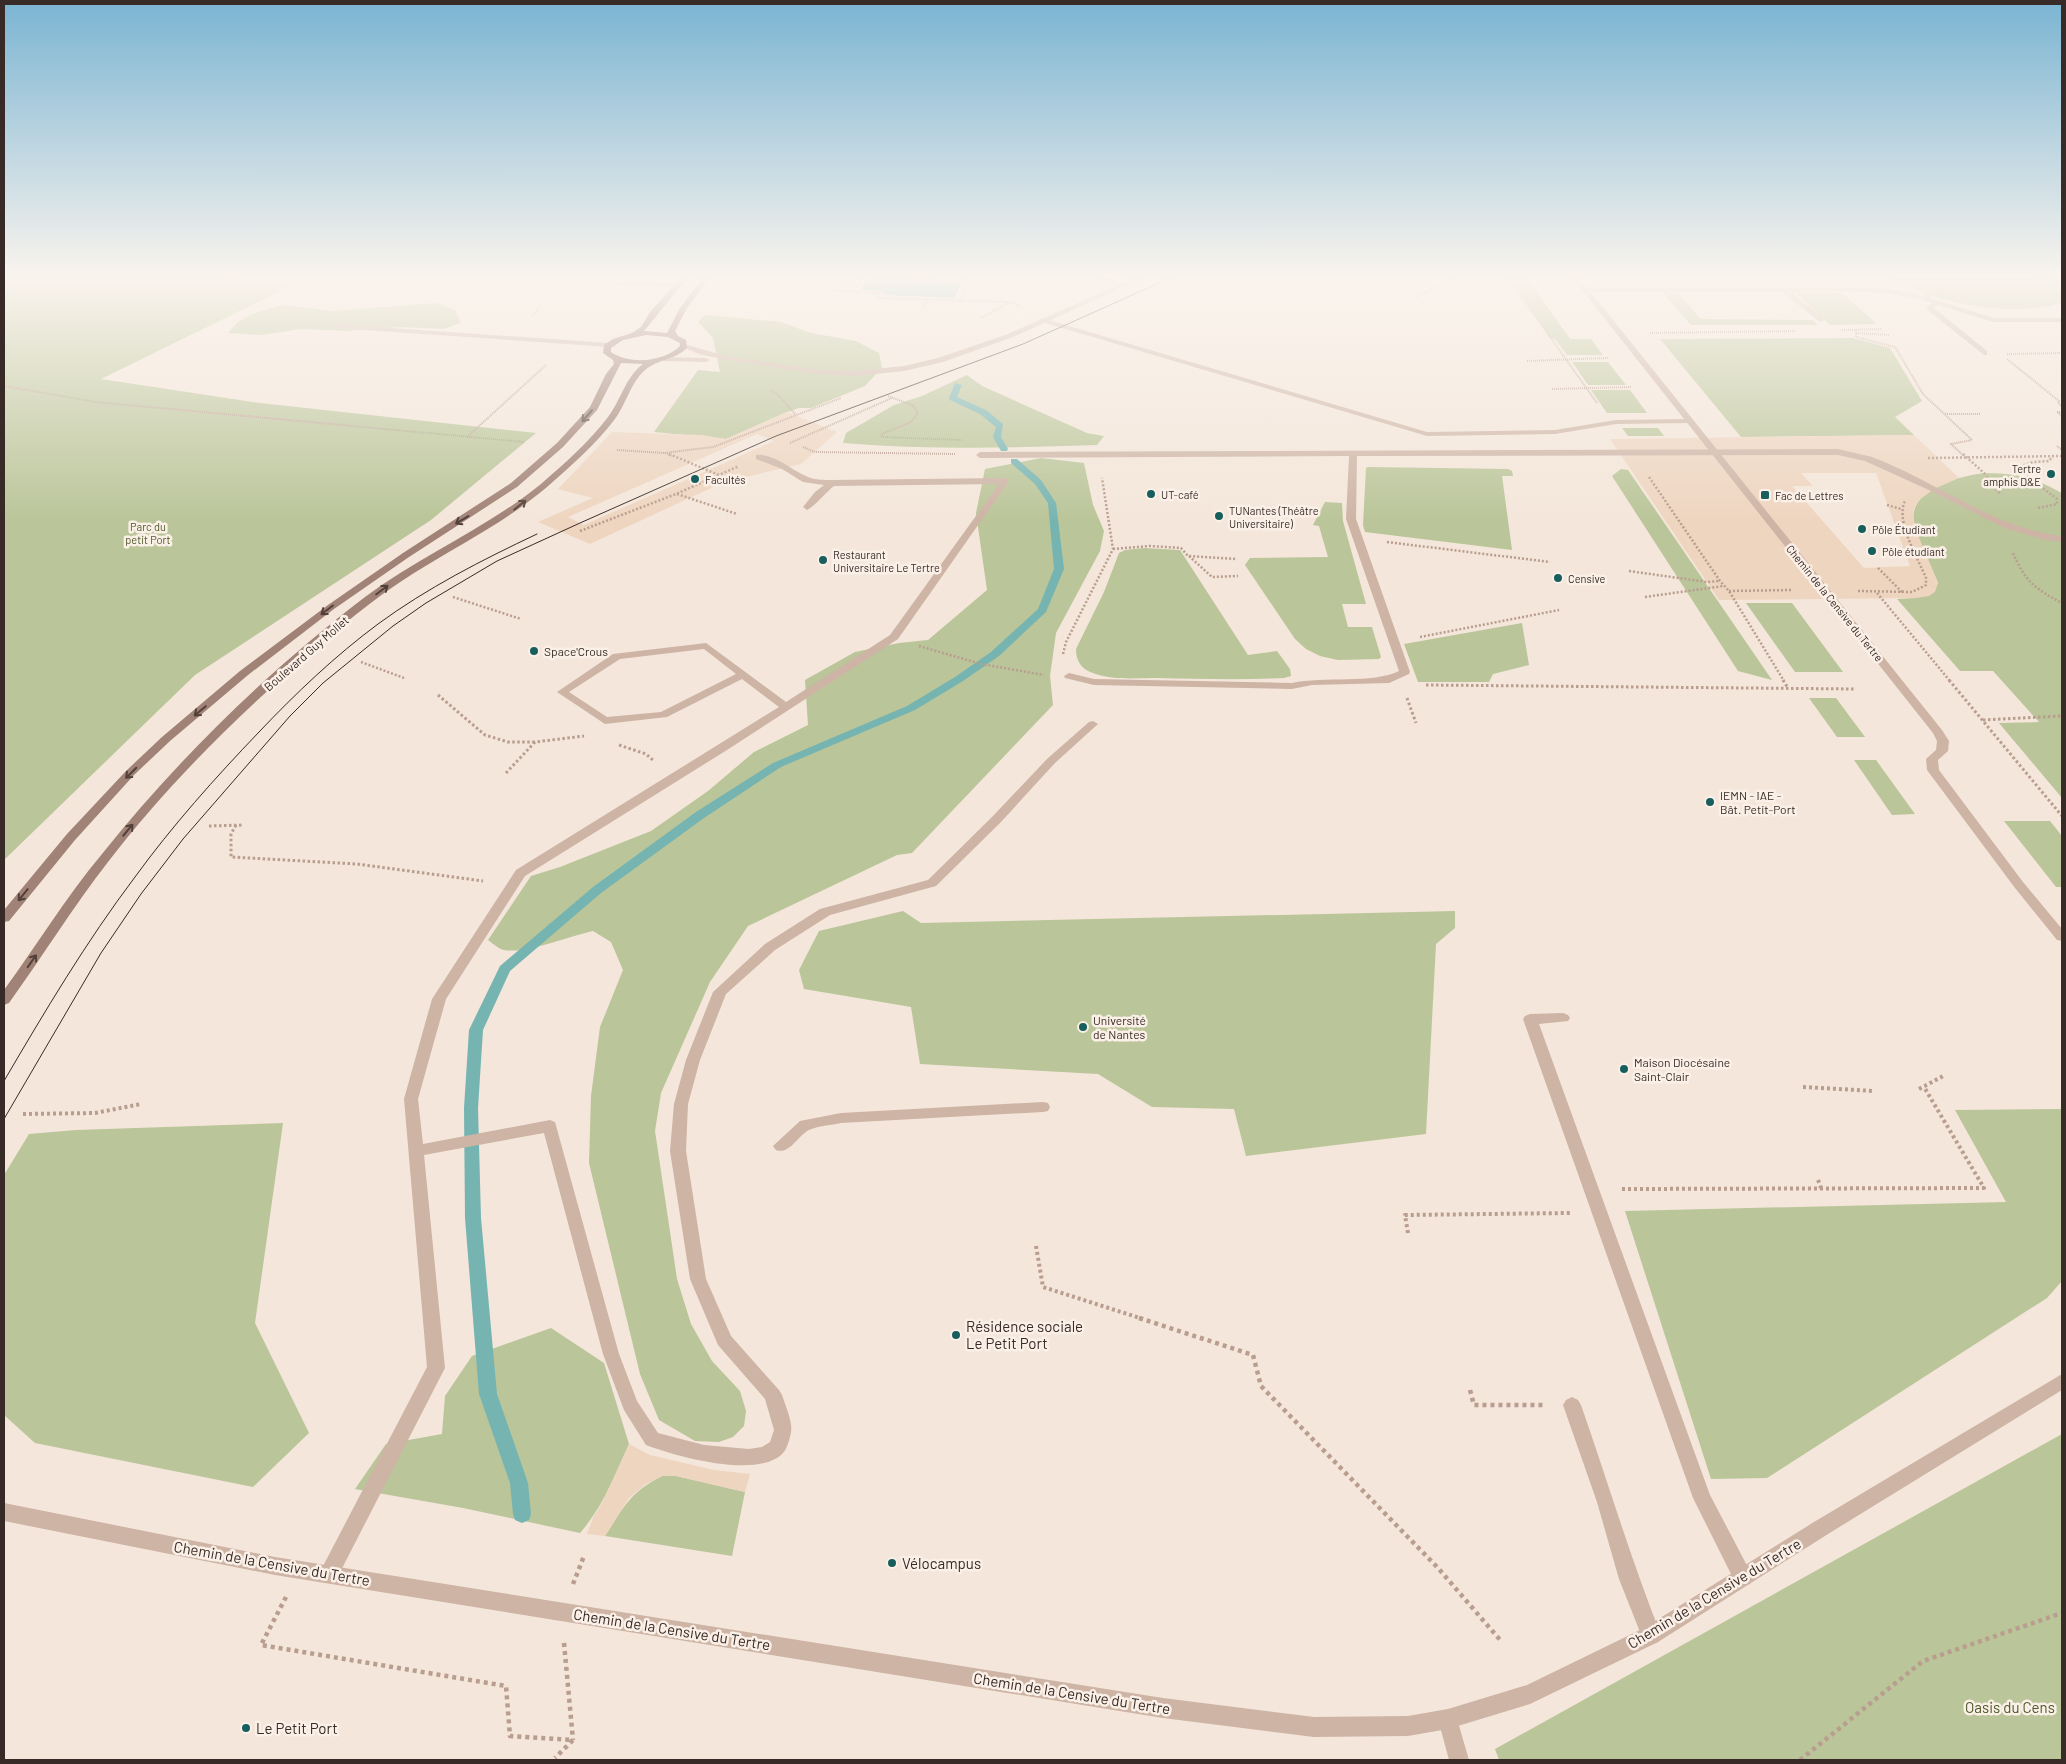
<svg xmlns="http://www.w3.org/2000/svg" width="2066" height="1764" viewBox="0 0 2066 1764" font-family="Barlow,sans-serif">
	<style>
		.green { fill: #bac599 }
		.plaza { fill: #eed5c0; fill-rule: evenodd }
		.water { fill: #76b4b1 }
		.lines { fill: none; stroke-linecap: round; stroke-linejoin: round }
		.stream { fill: #76b4b1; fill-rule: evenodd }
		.path-far4 { stroke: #b99d8f; stroke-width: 2; stroke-dasharray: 1 1; stroke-linecap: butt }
		.path-far3 { stroke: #b99d8f; stroke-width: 2.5; stroke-dasharray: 2 2; stroke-linecap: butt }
		.path-far2 { stroke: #b99d8f; stroke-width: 3; stroke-dasharray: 2.5 2.5; stroke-linecap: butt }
		.path-far1 { stroke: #b99d8f; stroke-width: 4; stroke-dasharray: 3 3; stroke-linecap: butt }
		.path { stroke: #b99d8f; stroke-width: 4.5; stroke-dasharray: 4 4; stroke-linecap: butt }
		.service { fill: #cdb4a5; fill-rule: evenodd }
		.pedestrian { fill: #cdb4a5; fill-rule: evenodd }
		.minor { fill: #cdb4a5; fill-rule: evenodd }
		.secondary { fill: #a18276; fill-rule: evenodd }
		.tram { stroke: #382b27; stroke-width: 1 }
		.oneway { stroke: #52413b }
		.poi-dot { fill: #185e5c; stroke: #fbf0e7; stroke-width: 2 }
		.labels { text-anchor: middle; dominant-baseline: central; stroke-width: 5; stroke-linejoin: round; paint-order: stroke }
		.far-poi-label { font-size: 11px; fill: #382b27; stroke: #fbf0e7; text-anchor: start }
		.far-park-label { font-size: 11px; fill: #4c5928; stroke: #fbf0e7 }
		.far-street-label { font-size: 11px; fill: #382b27; stroke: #fbf0e7 }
		.poi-label { font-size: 12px; fill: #382b27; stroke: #fbf0e7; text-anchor: start }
		.street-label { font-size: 12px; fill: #382b27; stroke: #fbf0e7 }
		.near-poi-label { font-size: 15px; fill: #382b27; stroke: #fbf0e7; text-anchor: start }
		.near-street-label { font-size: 15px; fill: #382b27; stroke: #fbf0e7 }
		.near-park-label { font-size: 15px; fill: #4c5928; stroke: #fbf0e7 }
	</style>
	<rect width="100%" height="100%" fill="#f4e6da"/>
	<!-- green -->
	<g class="green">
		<polygon points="4,275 162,275 297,283 101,379 260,403 536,433 431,520 195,675 4,860"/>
		<path d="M 1885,275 L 2062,275 L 2062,303 C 2016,315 1968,308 1923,293 C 1910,288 1897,284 1885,275 Z"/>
		<polygon points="1509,277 1526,277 1570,339 1591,339 1603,355 1567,355 1555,339 1551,339"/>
		<polygon points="1662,292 1678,294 1701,319 1813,320 1818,325 1691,325"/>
		<polygon points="1796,293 1842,293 1877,324 1830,325"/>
		<polygon points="435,303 455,310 461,323 444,329 400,327 347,331 301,329 261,335 228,333 238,322 252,314 282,305 334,311"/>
		<polygon points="705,315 781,322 811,333 856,341 879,353 882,368 865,386 811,408 799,408 787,412 726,439 654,432 698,370 720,372 713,338 698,322"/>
		<polygon points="1853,338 1890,348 1922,401 1895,417 1914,435 1741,437 1660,339"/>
		<polygon points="1572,362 1608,362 1626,385 1588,385"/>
		<path d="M 967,375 L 982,386 L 1087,433 L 1104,436 L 1097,445 C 1013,448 927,450 843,443 L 846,433 L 894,405 L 922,396 Z"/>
		<polygon points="1591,390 1630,390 1647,413 1607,413"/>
		<polygon points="1622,428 1658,428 1664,436 1628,436"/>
		<path d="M 1041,458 L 1084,463 L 1093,505 L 1104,531 L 1100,551 L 1056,633 L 1050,676 L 1053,705 L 912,853 L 897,855 L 748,926 L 710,982 L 661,1093 L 655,1131 L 677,1279 L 691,1324 L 712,1361 L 740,1391 L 746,1411 L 744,1426 L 733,1437 L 719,1442 L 695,1441 L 659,1420 L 640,1374 L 589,1163 L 591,1096 L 600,1027 L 623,970 L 611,942 L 593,931 C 569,936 527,954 504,950 C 499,949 492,943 488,940 L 531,876 L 560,867 L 651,831 L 708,791 L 754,752 L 808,725 L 805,680 L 855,652 L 899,643 L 928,640 L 987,590 L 976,513 L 985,469 Z"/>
		<polygon points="1368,467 1508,469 1512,471 1513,476 1502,476 1512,550 1365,532 1363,525 1366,468"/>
		<polygon points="1621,469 1628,470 1772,680 1738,671 1612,476"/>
		<path d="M 1984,473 C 2020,474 2030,476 2062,493 L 2062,798 L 1999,723 L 2039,722 L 1993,671 L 1960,671 L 1897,599 L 1916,598 L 1938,583 C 1931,565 1921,547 1915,529 C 1903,490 1956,477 1984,473 Z"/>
		<polygon points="1325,502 1342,503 1343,521 1366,604 1342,604 1348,627 1372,627 1381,657 1379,659 1338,660 1320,656 1306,649 1295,639 1245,565 1250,558 1328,557 1319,526 1313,525"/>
		<path d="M 1144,548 L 1180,550 L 1248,655 L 1277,651 L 1290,669 L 1291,676 L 1284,678 C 1242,680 1200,679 1157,678 C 1136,678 1108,681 1088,671 C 1079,666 1076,658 1076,649 L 1104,592 L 1119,553 L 1125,550 Z"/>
		<polygon points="1746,603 1792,603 1843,672 1795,672"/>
		<polygon points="1522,623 1529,665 1493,674 1489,682 1418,682 1404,644"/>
		<polygon points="1809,698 1836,698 1865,737 1837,737"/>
		<polygon points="1854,760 1876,760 1915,814 1892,815"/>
		<polygon points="2004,821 2050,821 2062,836 2062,887 2056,887"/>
		<polygon points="903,911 921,923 1455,911 1455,928 1436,944 1426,1134 1246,1156 1234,1109 1152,1107 1098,1074 920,1064 911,1007 804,989 799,970 819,931"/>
		<polygon points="2062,1109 2062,1281 2047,1298 1767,1478 1711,1479 1625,1211 2006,1202 1955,1110"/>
		<polygon points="283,1123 255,1323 309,1433 253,1487 35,1443 4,1415 4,1175 29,1134 76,1130"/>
		<path d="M 551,1328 L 604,1363 L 629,1444 C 615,1475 603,1507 580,1533 L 463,1508 L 355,1489 L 386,1444 L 442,1434 L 445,1396 L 472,1356 Z"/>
		<polygon points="2062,1434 2062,1760 1499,1760 1495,1749"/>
		<path d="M 662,1476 L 676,1476 L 745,1492 L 732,1556 L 605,1536 C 624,1507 629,1493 662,1476 Z"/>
	</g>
	<!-- plaza -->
	<g class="plaza">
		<path d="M 787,412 L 837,432 L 801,464 L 724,482 L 590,544 L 538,522 L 593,498 L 558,489 L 612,432 L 702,435 L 726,439 ZM 757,434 L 774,441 L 584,525 L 568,517 Z"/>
		<path d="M 1914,435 L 1959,478 L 1934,489 L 1919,500 L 1913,511 L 1915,528 L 1938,583 L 1935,592 L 1929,596 L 1916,598 L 1719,600 L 1610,439 ZM 1801,473 L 1876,473 L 1910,566 L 1864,568 L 1792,486 L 1813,486 Z"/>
		<polygon points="629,1444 650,1455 714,1470 750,1474 745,1492 676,1476 662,1476 646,1484 629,1498 605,1536 587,1534 593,1518 603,1501"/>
	</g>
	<!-- water -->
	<polygon class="water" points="867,280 961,284 954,298 885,295 882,291 861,290"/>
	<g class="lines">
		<!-- stream -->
		<g class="stream">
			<polygon points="955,383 962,385 957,397 986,410 1003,424 1001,437 1008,449 1007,451 1001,451 993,437 996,427 980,414 950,400 949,398"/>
			<polygon points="1011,459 1017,459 1041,480 1056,503 1064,569 1046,612 999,656 963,681 915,710 781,767 704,818 601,893 510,971 483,1030 478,1108 481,1218 497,1394 528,1483 531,1514 529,1520 522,1523 515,1520 513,1514 510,1483 479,1394 465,1218 464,1108 469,1030 500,966 593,887 696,812 773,763 907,706 955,677 991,652 1038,609 1054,569 1048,503 1035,484 1011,463"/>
		</g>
		<!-- path-far4 -->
		<g class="path-far4">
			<polyline points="1506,275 1597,403"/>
			<polyline points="862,277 965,282"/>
			<polyline points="828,290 879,293 877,298 1008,302 1019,305"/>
			<polyline points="854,291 863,275"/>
			<polyline points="1417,297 1460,275"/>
			<polyline points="960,302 968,284 965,282 968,275"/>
			<polyline points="923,307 927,300"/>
			<polyline points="533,316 540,306"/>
			<polyline points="981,318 1008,303"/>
			<polyline points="1842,330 1882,329"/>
			<polyline points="1856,330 1856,337 1895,347 1923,394 1972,440 1951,444 1964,456"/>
			<polyline points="1650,333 1796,331"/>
			<polyline points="1856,333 1889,335"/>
			<polyline points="2007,354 2062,353"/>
			<polyline points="2007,359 2059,401 2058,403 2062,406"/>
			<polyline points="1527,361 1608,358"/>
			<polyline points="4,386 96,402 524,442"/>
			<polyline points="1552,389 1632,387"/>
			<polyline points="770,390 777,394 796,415"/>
			<polyline points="888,396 914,406 918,413 911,422 882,434 881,437 962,440"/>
			<polyline points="2062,412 2057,412 2062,416"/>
			<polyline points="1945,414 1980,414"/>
			<polyline points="467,437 546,365"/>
			<polyline points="790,443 892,398"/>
			<polyline points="2057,446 2062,450"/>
			<polyline points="803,447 815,452 956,454"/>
			<polyline points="617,450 664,453 713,447 841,398"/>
			<polyline points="665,453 672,456"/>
		</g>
		<!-- path-far3 -->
		<g class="path-far3">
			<polyline points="669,454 719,475"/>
			<polyline points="1963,454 1984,473 2001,495"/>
			<polyline points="1928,458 2062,456"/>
			<polyline points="1649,477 1720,581 1729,591 1784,681"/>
			<polyline points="677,494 737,514"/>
			<polyline points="1887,505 1901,509"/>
			<polyline points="2038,508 2057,504 2057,499 2027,476 2021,466 2033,462 2049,461 2053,456"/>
			<polyline points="580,531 676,494 739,466"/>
			<polyline points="1387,542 1550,562"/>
			<polyline points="1113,549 1149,546 1181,548 1188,556 1237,559"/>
			<path d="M 2013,553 C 2025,581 2035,589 2062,603"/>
			<polyline points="1189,556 1212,577 1238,576"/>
			<polyline points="1878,568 1902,592"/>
			<polyline points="1629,571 1707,582 1719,581"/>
			<polyline points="1729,591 1792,590"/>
			<path d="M 1858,591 L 1912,592 L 1926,585 L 1926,578 C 1918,558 1895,521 1905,501"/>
			<polyline points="1877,593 1950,681"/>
			<polyline points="453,597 521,619"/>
			<polyline points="1645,597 1723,586"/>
			<polyline points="1420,637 1559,610"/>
			<polyline points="919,646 981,664 1044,675"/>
			<polyline points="1063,654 1066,642 1113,549 1102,478"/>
			<polyline points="361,662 404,678"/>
		</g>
		<!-- path-far2 -->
		<g class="path-far2">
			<polyline points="1783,680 1788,688"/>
			<polyline points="1949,680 2062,816"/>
			<polyline points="1426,685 1855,689"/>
			<polyline points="438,695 485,735 508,742 535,742"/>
			<polyline points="1407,698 1416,723"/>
			<polyline points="1983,720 2062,716"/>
			<polyline points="619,745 646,754 654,761"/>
			<polyline points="506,773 535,742 584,736"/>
			<polyline points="236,825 231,834 231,857 357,864 483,881"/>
			<polyline points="209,826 244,825"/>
		</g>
		<!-- path-far1 -->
		<g class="path-far1">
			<polyline points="1803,1087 1874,1091"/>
			<polyline points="1919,1089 1945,1075"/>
			<polyline points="23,1114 95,1113 141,1104"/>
			<polyline points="1818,1180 1821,1188"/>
			<polyline points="1622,1189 1984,1188 1924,1087"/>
			<polyline points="1408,1233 1405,1215 1570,1213"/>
			<polyline points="1036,1246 1043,1287 1143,1319"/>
		</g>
		<!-- path -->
		<g class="path">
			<polyline points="1139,1318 1253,1355 1261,1386 1438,1568 1501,1641"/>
			<polyline points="1470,1390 1474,1405 1545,1405"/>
			<polyline points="573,1584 584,1556"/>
			<polyline points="286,1597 261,1645 506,1686 510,1736 573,1740 555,1758"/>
			<polyline points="564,1643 573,1740"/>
			<polyline points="1800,1760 1923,1661 2062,1613"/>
		</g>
		<!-- service -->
		<g class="service">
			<polygon points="1087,275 1098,275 1129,285 1126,287"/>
			<path d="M 1962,275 L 1970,275 L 1930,298 L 1994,318 L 2062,318 L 2062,322 L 1993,322 L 1938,305 L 1934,308 L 1987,351 L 1987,355 L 1984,355 L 1930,312 L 1926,307 L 1932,303 C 1885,288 1839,292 1791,292 L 1823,318 L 1824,320 L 1820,322 L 1782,292 L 1585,292 L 1582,290 L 1585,288 L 1886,288 L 1923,296 Z"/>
			<polygon points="610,281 678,283 681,285 678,287 608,284 607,283"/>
			<polygon points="1042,318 1427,432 1555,430 1616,420 1689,419 1693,421 1689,423 1616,424 1555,434 1427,436 1042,322"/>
			<polygon points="333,324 609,343 613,345 609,347 336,328 333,328"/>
			<path d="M 756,455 C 775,453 792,471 808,477 C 815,480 825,480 832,480 L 1005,478 L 1009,481 L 898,639 L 727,750 L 525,876 L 446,999 L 418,1099 L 423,1144 L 550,1120 L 555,1122 L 619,1354 L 637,1401 L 658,1433 L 704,1445 L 749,1449 L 762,1447 L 770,1442 L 774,1430 L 765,1399 L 718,1345 L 690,1279 L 670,1151 L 674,1104 L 686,1060 L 713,992 L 765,944 L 820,909 L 928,880 L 993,816 L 1047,759 L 1089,722 L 1093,721 L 1098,724 L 1055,763 L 1001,822 L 936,886 L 830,915 L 775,950 L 726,994 L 700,1060 L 688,1104 L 686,1151 L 706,1279 L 731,1336 L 779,1390 L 782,1395 C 785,1405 793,1422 791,1432 C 790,1438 787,1449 783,1453 C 758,1480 675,1456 646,1445 L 624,1410 L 603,1354 L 544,1133 L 424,1155 L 445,1368 L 336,1580 L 329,1583 L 322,1580 L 319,1574 L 322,1568 L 427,1367 L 404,1099 L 432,999 L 516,870 L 779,707 L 742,679 L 667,717 L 605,724 L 557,692 L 613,654 L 706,643 L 786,702 L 890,635 L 999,484 L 834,486 C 826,492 815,506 807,510 L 803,507 L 815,492 L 824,485 L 803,482 L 782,469 L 756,459 ZM 704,649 L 736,674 L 661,712 L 607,717 L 569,692 L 620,659 Z"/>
			<polygon points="1563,1013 1568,1015 1570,1018 1568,1021 1539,1024 1710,1495 1753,1577 1750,1584 1743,1586 1736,1584 1693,1498 1523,1019 1525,1016 1530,1014"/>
			<path d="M 1043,1102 L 1048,1103 L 1050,1107 L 1048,1111 L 1043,1112 L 841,1123 C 832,1125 817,1126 809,1130 C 797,1136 790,1155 776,1150 L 773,1146 L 800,1121 L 841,1113 Z"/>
			<path d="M 1572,1397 L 1578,1400 L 1581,1405 C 1608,1482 1631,1560 1661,1635 L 1658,1642 L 1651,1645 L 1644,1642 L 1619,1579 L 1597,1502 L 1563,1405 L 1566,1400 Z"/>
			<polygon points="1448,1709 1455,1712 1469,1760 1449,1760 1438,1719 1441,1712"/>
		</g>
		<!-- pedestrian -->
		<path class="pedestrian" d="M 1838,449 C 1849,452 1861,454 1872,457 C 1936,481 1993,528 2062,536 L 2062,542 L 2045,540 L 2004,528 L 1931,491 L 1865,461 L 1838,455 L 1357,456 L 1356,519 L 1410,672 L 1409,674 L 1389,683 L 1312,685 L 1292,689 L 1094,685 L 1065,678 L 1064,676 L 1069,673 L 1094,679 L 1292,683 C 1324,676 1373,684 1399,671 L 1346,519 L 1349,456 L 980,458 L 976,455 L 980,452 Z"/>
		<!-- minor -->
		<g class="minor">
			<polygon points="1141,275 1150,275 1013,337 943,362 904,371 856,376 819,374 726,360 699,354 680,346 684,344 726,356 819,370 856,371 904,366 938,358 1008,334"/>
			<polygon points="1570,275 1577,275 1942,730 1949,741 1948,751 1938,760 1939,770 2023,882 2062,929 2062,941 2057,940 2015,888 1927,770 1926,759 1936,750 1937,741 1933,733"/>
			<polygon points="660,357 706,358 710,360 706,362 663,361 659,359"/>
			<polygon points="2062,1374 2062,1390 1828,1534 1658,1642 1530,1704 1448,1729 1408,1736 1314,1737 1163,1718 275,1575 4,1521 4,1503 275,1557 1163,1698 1314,1717 1408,1716 1448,1709 1527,1685 1644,1628 1814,1522"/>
		</g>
		<!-- secondary -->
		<path class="secondary" d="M 683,275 L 690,275 L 644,331 L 667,333 L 680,308 L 705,275 L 712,275 L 687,308 L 675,331 L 678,336 L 686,340 L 687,348 C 675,360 658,359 645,370 C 631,382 626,404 615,419 C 596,444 571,466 547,487 C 507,521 459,545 414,573 C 374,598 337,629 301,661 C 231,722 165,788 108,862 C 73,907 42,957 9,1003 L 4,1005 L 4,990 C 37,945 66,897 102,854 C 178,759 268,671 365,597 C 421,555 487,528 541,484 C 565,463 589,442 608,417 C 621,400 626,376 643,364 L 621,363 L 597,410 L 563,447 L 517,487 L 409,557 L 334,609 L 248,675 L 170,741 L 134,775 L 75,840 L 9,921 L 4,922 L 4,910 L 67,834 L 126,771 L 162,737 L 240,671 L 328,605 L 403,553 L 511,483 L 557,443 L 590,407 L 606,374 L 614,364 L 613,360 L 603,353 L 604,345 L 613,339 L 632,333 L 641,327 L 650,312 ZM 646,335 L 668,337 L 680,343 L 680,346 C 664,362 630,365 611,352 L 611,348 L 623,340 Z"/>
		<!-- tram -->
		<g class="tram">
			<path d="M 4,1081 C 45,1011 86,942 135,877 C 172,826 215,778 259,732 C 296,693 335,656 378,624 C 427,588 482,560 537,534"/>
			<polyline points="4,1119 101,953 141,894 183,839 290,716 323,683 393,626 426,603 497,561 580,523 776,436 1023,344 1177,275"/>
		</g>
	</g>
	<!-- one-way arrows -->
	<defs><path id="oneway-shaft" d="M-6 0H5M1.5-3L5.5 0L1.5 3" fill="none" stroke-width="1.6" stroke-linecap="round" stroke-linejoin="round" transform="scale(1.25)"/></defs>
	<g class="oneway">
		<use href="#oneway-shaft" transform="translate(587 416) rotate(131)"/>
		<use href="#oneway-shaft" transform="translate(520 505) rotate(-39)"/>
		<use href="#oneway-shaft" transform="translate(462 520) rotate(149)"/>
		<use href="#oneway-shaft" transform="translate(382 590) rotate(-37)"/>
		<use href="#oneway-shaft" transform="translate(327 610) rotate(143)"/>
		<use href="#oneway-shaft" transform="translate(200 711) rotate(140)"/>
		<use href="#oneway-shaft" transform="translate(131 773) rotate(135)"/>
		<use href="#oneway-shaft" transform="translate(128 830) rotate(-50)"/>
		<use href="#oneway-shaft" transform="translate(23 895) rotate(129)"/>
		<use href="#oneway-shaft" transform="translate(32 961) rotate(-55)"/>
	</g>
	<!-- sky -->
	<linearGradient id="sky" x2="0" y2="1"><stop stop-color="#7ab4d2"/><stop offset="0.53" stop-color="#faf4ee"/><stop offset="1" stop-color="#faf4ee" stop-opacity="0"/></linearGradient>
	<rect width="2066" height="522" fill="url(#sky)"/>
	<!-- markers -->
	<g class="poi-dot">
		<circle cx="2051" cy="474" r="5"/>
		<circle cx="695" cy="479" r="5"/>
		<circle cx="1151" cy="494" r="5"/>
		<rect x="1760" y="490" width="10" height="10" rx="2.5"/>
		<circle cx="1219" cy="516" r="5"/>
		<circle cx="1862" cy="529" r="5"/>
		<circle cx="1872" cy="551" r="5"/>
		<circle cx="823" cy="560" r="5"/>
		<circle cx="1558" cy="578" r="5"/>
		<circle cx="534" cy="651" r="5"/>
		<circle cx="1710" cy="802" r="5"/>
		<circle cx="1083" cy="1027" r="5"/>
		<circle cx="1624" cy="1069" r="5"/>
		<circle cx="956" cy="1335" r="5"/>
		<circle cx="892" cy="1563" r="5"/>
		<circle cx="246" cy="1728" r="5"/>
	</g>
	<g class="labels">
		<!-- far-poi labels -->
		<g class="far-poi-label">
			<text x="2041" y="468" text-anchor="end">Tertre<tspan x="2041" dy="13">amphis D&amp;E</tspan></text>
			<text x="705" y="479">Facultés</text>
			<text x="1161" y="494">UT-café</text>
			<text x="1775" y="495">Fac de Lettres</text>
			<text x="1229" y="510">TUNantes (Théâtre<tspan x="1229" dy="13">Universitaire)</tspan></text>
			<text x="1872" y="529">Pôle Étudiant</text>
			<text x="1882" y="551">Pôle étudiant</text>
			<text x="833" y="554">Restaurant<tspan x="833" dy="13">Universitaire Le Tertre</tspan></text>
			<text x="1568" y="578">Censive</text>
		</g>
		<!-- far-park labels -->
		<g class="far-park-label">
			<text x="148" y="526">Parc du<tspan x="148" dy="13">petit Port</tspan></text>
		</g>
		<!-- far-street labels -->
		<g class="far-street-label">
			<text transform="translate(1835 603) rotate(51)">Chemin de la Censive du Tertre</text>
		</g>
		<!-- poi labels -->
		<g class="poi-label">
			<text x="544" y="651">Space'Crous</text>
			<text x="1720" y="795">IEMN - IAE -<tspan x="1720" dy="14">Bât. Petit-Port</tspan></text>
			<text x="1093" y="1020">Université<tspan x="1093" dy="14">de Nantes</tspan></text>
			<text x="1634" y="1062">Maison Diocésaine<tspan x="1634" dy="14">Saint-Clair</tspan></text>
		</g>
		<!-- street labels -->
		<g class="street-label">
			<text transform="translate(306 653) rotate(-41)">Boulevard Guy Mollet</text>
		</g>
		<!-- near-poi labels -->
		<g class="near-poi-label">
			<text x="966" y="1326">Résidence sociale<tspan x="966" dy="17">Le Petit Port</tspan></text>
			<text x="902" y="1563">Vélocampus</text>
			<text x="256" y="1728">Le Petit Port</text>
		</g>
		<!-- near-street labels -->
		<g class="near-street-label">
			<text transform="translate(272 1563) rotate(10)">Chemin de la Censive du Tertre</text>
			<text transform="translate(1714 1593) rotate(-31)">Chemin de la Censive du Tertre</text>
			<text transform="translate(672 1629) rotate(9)">Chemin de la Censive du Tertre</text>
			<text transform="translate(1072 1693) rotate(9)">Chemin de la Censive du Tertre</text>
		</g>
		<!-- near-park labels -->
		<g class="near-park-label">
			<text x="2010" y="1707">Oasis du Cens</text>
		</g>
	</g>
	<!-- border -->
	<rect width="2066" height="1764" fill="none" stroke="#382b27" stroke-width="10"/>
</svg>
